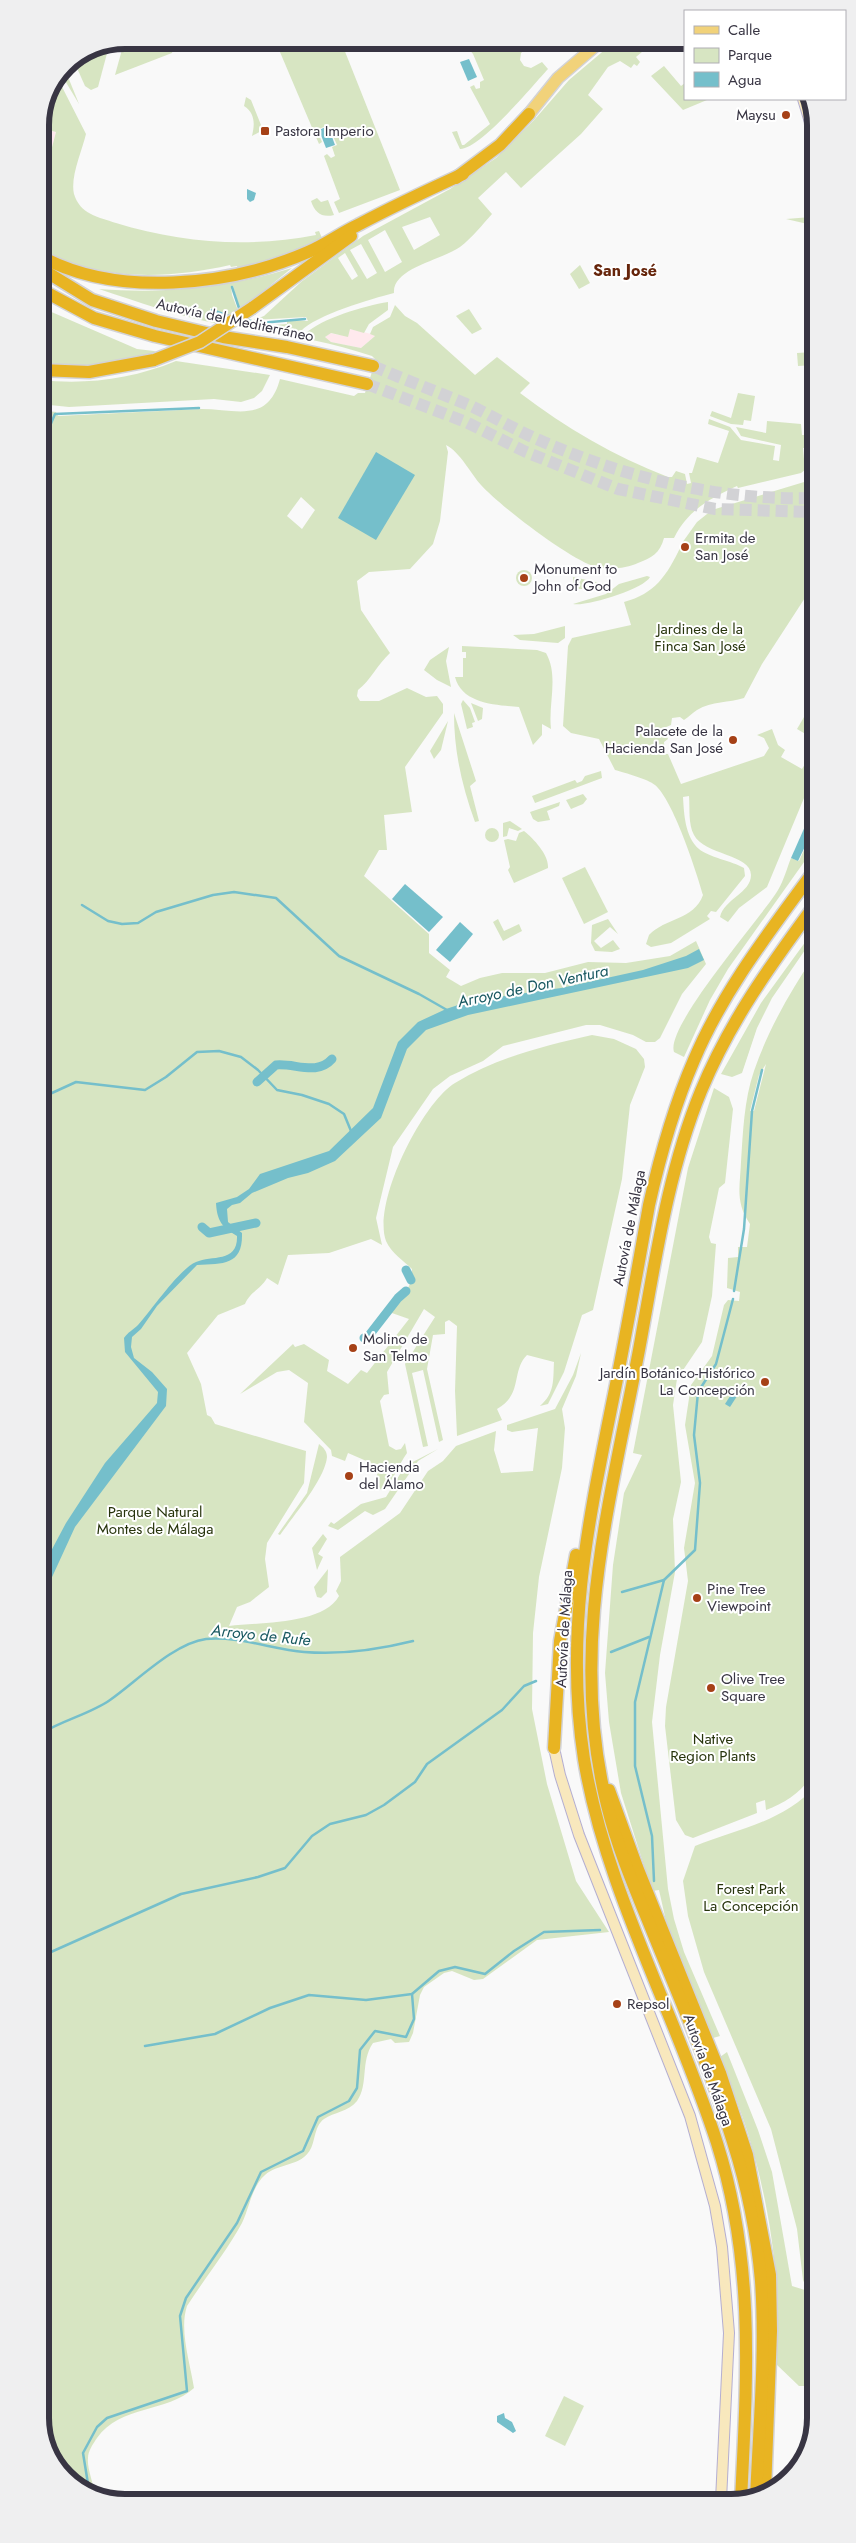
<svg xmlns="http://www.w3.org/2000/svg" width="856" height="2543" viewBox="0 0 856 2543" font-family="Jost,sans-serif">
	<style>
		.industrial { fill: #ffe9ed }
		.green { fill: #d7e5c2; fill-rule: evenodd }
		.water { fill: #75bfcb }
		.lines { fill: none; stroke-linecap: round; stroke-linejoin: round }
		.stream { stroke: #75bfcb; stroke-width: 2.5 }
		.canal { stroke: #75bfcb; stroke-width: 9 }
		.highway-tunnel { stroke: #d2d2d5; stroke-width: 12; stroke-dasharray: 12 6; stroke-linecap: butt }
		.secondary-casing { stroke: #b4aed1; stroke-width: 12 }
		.primary-casing { stroke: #d3d3d6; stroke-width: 14 }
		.highway-casing { stroke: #d3d3d6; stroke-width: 15 }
		.secondary { stroke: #f8e8bd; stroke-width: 10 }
		.primary { stroke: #f1d27a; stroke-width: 11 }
		.highway { stroke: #e8b422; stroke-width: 12 }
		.highway-bridge-casing { stroke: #d3d3d6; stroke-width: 15; stroke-linecap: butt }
		.highway-bridge { stroke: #e8b422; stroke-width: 12 }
		.poi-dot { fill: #a64117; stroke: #fff; stroke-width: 2 }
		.labels { text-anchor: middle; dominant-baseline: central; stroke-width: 4; stroke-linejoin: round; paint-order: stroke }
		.poi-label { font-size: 15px; fill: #383543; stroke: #fff; text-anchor: start }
		.street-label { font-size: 15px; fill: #383543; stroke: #fff }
		.park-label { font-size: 15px; fill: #27340c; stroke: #fff }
		.neighbourhood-label { font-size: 16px; font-weight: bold; fill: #66250b; stroke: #fff }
		.water-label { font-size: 16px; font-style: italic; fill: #185860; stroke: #fff }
		.rim { fill: none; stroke: #383543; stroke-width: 6 }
	</style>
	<rect width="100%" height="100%" fill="#f9f9f9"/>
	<!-- industrial -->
	<g class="industrial">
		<polygon points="40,128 56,132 46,170 40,169"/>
		<polygon points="350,329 376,335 361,348 331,342 325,337 330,333 339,335"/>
	</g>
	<!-- green -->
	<g class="green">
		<path d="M 622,41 L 655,41 L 636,57 L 640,62 L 637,66 L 634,64 L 631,68 L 620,61 L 608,67 L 588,95 L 603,109 L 581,134 L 521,188 L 506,172 L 478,198 L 492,214 C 482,225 472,238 460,247 C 442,260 392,268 394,293 C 371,299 316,315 301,331 L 305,334 C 322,318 364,306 388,302 L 388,310 L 369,324 L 364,333 L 350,329 L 348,337 L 331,333 L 325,337 L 331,342 L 361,348 L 375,336 L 370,334 L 373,327 L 390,317 L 395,305 L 405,316 L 417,323 L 475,375 L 497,357 L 530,383 L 520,393 C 566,428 614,456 668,477 L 672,477 L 676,471 L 685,474 L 687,484 L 691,483 L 689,473 L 692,473 L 697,457 L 718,463 L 729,431 L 708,424 L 709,419 L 730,427 L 741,440 L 775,446 L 773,460 L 779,461 L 781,445 L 741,436 L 736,427 L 766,433 L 767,421 L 801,424 L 802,435 L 814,435 L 814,447 L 803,448 L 805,470 L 801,473 L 738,488 L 737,486 C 709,499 688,510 674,538 L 664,538 C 660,553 652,558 638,563 C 626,569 605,570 593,566 C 567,557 500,506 481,485 C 471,474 460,452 446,445 L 448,452 L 440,521 L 433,544 L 410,569 L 369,572 L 357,581 L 361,610 L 390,653 C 377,665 371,680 358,690 L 357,696 L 360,701 L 379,701 L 407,688 L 426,697 L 437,696 L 443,704 L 443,713 L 405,767 L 412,812 L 384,815 L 387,850 L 379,850 L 364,876 L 429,934 L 429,953 L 450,970 L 446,977 L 461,986 L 480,978 L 502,973 L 545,973 L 588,962 L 626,963 L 670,956 L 696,941 L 706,964 L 682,994 L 660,1038 L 655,1042 L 646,1042 L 633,1035 L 600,1025 L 586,1025 L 503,1046 L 483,1061 L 450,1076 L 433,1089 L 393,1147 L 376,1218 L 382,1245 L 371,1239 L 329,1253 L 288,1255 L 278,1285 L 267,1278 C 261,1289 250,1292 245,1304 L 218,1315 L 187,1353 L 201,1384 L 207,1415 L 211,1417 L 215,1424 L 306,1451 L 304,1483 L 267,1543 L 265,1559 L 269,1587 L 250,1602 L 237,1607 L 229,1626 C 259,1622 323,1625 339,1596 L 336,1591 L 341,1581 L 340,1557 L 400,1513 L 428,1471 L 443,1461 L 456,1446 L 496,1431 L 494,1450 L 501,1473 L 533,1471 L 538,1428 L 512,1432 L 507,1430 L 507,1425 L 555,1409 L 573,1375 L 581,1353 L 576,1376 L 562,1409 L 565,1428 L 562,1468 L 539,1577 L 533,1633 L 532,1709 L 547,1784 L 576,1881 L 609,1932 L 537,1940 L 483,1979 L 474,1980 L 452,1971 L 444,1973 L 424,1987 L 420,1995 L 413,2033 L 409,2042 L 395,2043 L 391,2039 L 373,2043 C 360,2062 369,2084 357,2101 C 348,2112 334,2112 324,2119 C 313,2127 316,2144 308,2153 C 298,2166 277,2164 265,2175 C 252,2186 249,2209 242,2223 C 226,2252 205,2278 187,2306 C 179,2330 190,2362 194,2388 C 167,2413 120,2405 97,2438 C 93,2444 88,2451 88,2458 C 87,2469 93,2481 94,2492 L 69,2482 L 43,2440 L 40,410 L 56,412 L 58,416 L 201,409 C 236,409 268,424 280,379 L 354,396 L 358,393 L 365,393 L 376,360 L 372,356 C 322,339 270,332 219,324 C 178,316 138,302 99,289 C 165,294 228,288 292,268 L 256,297 L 257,300 L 241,312 L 233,286 L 231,286 L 232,295 L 239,313 L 234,317 L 210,308 L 210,312 L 260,326 L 287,324 L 287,320 L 308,321 L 306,317 L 253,320 L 264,316 L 301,282 L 363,236 L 450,189 L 496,158 L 535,119 L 569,80 L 614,42 ZM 430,217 L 440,235 L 414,250 L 402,227 ZM 385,230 L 402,262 L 385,272 L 368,240 ZM 361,244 L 377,273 L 367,279 L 350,250 ZM 345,253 L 358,276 L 352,280 L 338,258 ZM 301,497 L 315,510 L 302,529 L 287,516 Z"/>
		<path d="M 513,42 L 514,45 L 533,42 L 521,53 L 520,60 L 524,66 L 531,68 L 542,62 L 548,69 C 533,85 480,150 460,149 L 452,132 L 457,131 L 462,145 L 464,145 L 490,124 L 470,87 L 474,85 L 476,89 L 480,88 L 480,82 L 484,80 L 473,54 L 464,43 Z"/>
		<polygon points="342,44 400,190 339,213 334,202 340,199 324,156 327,154 331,158 335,156 332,147 337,145 328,125 317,130 322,142 319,144 277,45"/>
		<polygon points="92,46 109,46 98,87 91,90 85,86 73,59"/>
		<polygon points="123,46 174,46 172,53 115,75"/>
		<polygon points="664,66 681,86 685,83 685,99 707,100 683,110 651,76"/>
		<polygon points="64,67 79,104 61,74"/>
		<path d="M 58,79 L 86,134 C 82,151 70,177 74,194 C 80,214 98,217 116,223 C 181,243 249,248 316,235 L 315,232 L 319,231 L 322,238 L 275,259 L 238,269 L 237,266 L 231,267 L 230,265 C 168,279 97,282 40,248 L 40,169 L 46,170 L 56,132 L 40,128 L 40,119 Z"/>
		<path d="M 246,97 L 251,100 L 263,130 L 252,136 C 255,124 255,113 244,106 Z"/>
		<polygon points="806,140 813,171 813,215"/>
		<path d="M 317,198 L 321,202 L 328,200 L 334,215 C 322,218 315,213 311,201 Z"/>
		<polygon points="811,217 812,225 786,219"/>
		<polygon points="580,265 590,283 579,289 570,274"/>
		<path d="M 40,307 L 137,349 L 154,351 L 158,353 C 119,362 80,371 40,365 Z"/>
		<polygon points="469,309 482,329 472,334 456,316"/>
		<polygon points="813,352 814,365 798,366 797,353"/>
		<path d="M 176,361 L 270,375 L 262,391 L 254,398 L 241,402 L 214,399 L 69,407 L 40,404 L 40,380 C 87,385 132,379 176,361 Z"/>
		<polygon points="738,393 755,396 751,421 744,420 743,425 731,424 710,416 712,411 731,418"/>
		<path d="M 814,479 L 814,584 L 762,664 L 744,698 C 729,703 712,701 697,710 C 692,713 689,717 684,720 L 680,717 L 672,718 L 671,725 L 664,728 L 668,739 L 664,742 L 665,754 L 668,754 L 681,784 L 764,756 L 769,748 L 764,738 L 757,735 L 772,729 L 778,745 L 785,750 L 781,757 L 802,769 L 814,749 L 814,774 L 767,887 L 739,908 L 728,922 L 720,917 C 724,899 751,893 751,875 C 751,854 704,855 694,835 C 688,824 690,808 689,796 L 683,797 C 684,814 685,837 699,849 C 708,857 732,861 744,868 L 745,876 L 716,912 L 711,911 L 707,916 L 710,919 L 671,943 L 651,947 L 646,944 L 649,935 C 665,918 694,920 703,895 C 696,870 673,800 655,785 C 648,779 625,773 615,770 L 599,739 L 571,733 L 563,726 L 568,646 L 572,638 L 631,625 L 624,602 C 655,594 667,575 680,548 L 686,548 L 686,543 L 682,543 L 697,522 L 712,510 Z"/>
		<circle cx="524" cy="578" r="8"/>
		<path d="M 647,576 L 650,577 C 644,589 586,607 573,604 L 606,594 L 619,584 Z"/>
		<polygon points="573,577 605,584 606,585 594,589 573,589"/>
		<polygon points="814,613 814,639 812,633 805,626 807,619"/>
		<polygon points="565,626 565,638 558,643 520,640 513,635 534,634"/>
		<path d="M 462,646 L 537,650 L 546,653 C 559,676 548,704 551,729 L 542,724 L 542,735 L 533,745 L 519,707 C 496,705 462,704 455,677 L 463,677 L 463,658 L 466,658 L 466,652 L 462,652 Z"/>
		<polygon points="449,647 446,661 451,687 437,680 424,670 430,660"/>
		<polygon points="463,700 470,708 475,722 472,723 473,727 467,729 461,704"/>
		<polygon points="814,700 814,739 797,729"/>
		<polygon points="471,703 483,708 482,719 478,721"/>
		<path d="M 454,713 L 476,781 L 470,786 L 479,821 L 475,822 C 462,786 454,752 454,713 Z"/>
		<polygon points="448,721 441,750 434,759 430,751"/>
		<polygon points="601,771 602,778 535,803 532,796 575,780 577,783 582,781 585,776"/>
		<polygon points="583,794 587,799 583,804 571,809 566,800"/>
		<polygon points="560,802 559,806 547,811 550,820 538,822 533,819 530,812"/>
		<polygon points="510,821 522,829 518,831 509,828 507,836 503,837 503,823"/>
		<path d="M 814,828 L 814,848 L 728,969 L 710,1000 L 684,1057 L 674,1052 C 665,1026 762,917 778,890 C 784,880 787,868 791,858 L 799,861 Z"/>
		<circle cx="492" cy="835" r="7"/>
		<path d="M 524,831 C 534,839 549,855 548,868 L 514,883 L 508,870 L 510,867 L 504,840 L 508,839 L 516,841 L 519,833 Z"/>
		<polygon points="585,867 608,912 584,924 562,878"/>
		<polygon points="498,919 504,931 519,924 522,931 503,941 493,922"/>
		<polygon points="608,919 618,934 610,927 594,941 601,948 613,940 620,949 612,952 595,951 591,943 592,925"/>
		<polygon points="814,930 814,937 772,998 757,1028 742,1073 732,1077 721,1074 761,1003"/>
		<path d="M 814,956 L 815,1766 C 808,1789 787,1802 766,1810 L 765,1800 L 756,1803 L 757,1813 L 693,1838 L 685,1835 L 676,1820 L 665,1726 L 666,1707 L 688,1581 L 684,1548 L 695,1483 L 685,1425 L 691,1385 L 712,1356 L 724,1305 L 728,1300 L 739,1301 L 740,1292 L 727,1288 L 728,1258 L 738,1257 L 738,1247 L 747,1247 L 750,1224 C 735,1202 740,1187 741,1162 C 743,1132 744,1100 754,1071 C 768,1030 790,992 814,956 ZM 766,1064 L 754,1111 L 750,1111 L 759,1075 Z"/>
		<path d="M 592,1035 L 614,1039 L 636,1049 L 644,1059 L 645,1067 L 630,1105 L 622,1179 L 593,1310 L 582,1315 L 564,1372 L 548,1404 L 540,1406 C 555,1393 553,1380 554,1362 L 527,1355 C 511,1371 523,1395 497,1409 L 502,1420 L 457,1436 L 455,1391 L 457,1326 L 449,1320 L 445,1322 L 445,1334 L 433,1335 L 427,1369 L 443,1440 L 439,1442 L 423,1370 L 412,1373 L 428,1446 L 423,1447 L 405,1364 L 435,1317 L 424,1309 L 387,1372 L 389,1394 L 384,1395 L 380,1401 L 389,1446 L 396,1450 L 401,1449 L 405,1443 L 407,1453 C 398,1465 394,1482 381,1490 C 377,1484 375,1479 378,1472 L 371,1463 L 348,1453 L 345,1461 L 332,1456 L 331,1450 L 304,1422 L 308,1383 L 289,1370 L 277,1372 L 240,1394 L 293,1344 L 295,1347 L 304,1344 L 329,1360 L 327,1371 L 348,1384 L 361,1370 L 367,1373 L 409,1319 L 389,1312 C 402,1295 412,1291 412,1269 C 404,1261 391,1253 386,1241 C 372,1203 422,1103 455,1083 C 498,1057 544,1046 592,1035 Z"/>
		<polygon points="714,1088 729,1097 733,1109 725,1183 719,1188 709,1237 711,1243 716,1244 712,1296 702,1342 677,1379 673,1405 681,1482 673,1519 675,1572 660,1655 652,1722 668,1889 674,1919 684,1952 720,2036 713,2038 666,1921 659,1890 652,1891 621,1793 609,1722 605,1673 613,1565 624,1493 642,1455 633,1453 688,1168"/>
		<path d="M 319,1444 C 323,1447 327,1451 327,1457 C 325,1479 294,1515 280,1535 L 278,1534 L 307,1493 Z"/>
		<polygon points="438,1449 418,1461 385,1509 373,1515 365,1511 338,1530 328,1526 331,1522 334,1524 361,1504 386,1497 405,1466"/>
		<polygon points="323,1534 327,1539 318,1554 323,1557 317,1570 312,1548"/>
		<polygon points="328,1569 327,1592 321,1598 317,1597 314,1587"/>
		<path d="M 815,1786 L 816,2400 L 807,2386 L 799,2386 L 776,2364 C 782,2287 771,2211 749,2137 C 741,2110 730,2084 720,2057 L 727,2052 L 758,2130 L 772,2172 L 792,2286 L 808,2291 L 803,2280 L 797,2229 L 771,2129 L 704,1972 L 688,1916 L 683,1881 L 695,1846 C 735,1830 786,1821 815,1786 Z"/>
		<polygon points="564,2396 584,2406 565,2446 545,2436"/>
	</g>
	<!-- water -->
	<g class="water">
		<polygon points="469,59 477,77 468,81 460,62"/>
		<polygon points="328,126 335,145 326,148 319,130"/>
		<polygon points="247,189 256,193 254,200 250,202 247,199"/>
		<polygon points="376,452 415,475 376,540 338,518"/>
		<polygon points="814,806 814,828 798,861 791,858"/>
		<polygon points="405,884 443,917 429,932 392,899"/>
		<polygon points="460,922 473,934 450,962 436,950"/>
		<path d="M 699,949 L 704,960 L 688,968 L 468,1015 L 426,1030 L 407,1049 L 381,1118 L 335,1161 L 308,1173 L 288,1178 L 252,1193 L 240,1203 L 232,1205 L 227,1209 L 228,1222 L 242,1233 C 243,1265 224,1264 197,1265 L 157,1306 L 141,1329 L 132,1337 L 131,1347 L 134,1358 L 152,1372 L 167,1389 L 166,1406 L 75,1527 L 42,1599 L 42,1568 L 66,1523 L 105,1463 L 157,1403 L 158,1392 L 125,1352 L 124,1338 C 128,1332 133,1330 138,1325 C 151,1311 179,1269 196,1262 C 212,1255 238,1263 237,1236 C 222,1227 217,1221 216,1203 L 237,1197 L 249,1189 L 260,1174 L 329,1151 L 373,1108 L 398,1042 L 418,1022 L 446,1009 L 470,1001 L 561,988 L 643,970 L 686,956 Z"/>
		<polygon points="809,1090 814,1092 809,1112 804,1110"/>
		<polygon points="734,1390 739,1393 730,1407 725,1404"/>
		<polygon points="504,2413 505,2418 512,2422 516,2431 513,2433 497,2422 497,2416"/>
	</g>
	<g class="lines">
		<!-- stream -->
		<g class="stream">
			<polyline points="232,287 240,311"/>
			<polyline points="212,310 232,317"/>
			<polyline points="242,319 260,323 305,319"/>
			<polyline points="40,326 45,326"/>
			<polyline points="41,447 55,414 199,408"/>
			<polyline points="82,905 108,921 122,924 138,923 156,912 213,895 234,892 276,898 339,956 419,994 447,1010"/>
			<polyline points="41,1098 76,1082 145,1090 166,1077 197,1052 219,1051 241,1057 258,1070 277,1090 302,1095 329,1104 344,1114 351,1131"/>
			<polyline points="734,1291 744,1229 752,1111 762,1070"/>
			<polyline points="622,1592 664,1580"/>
			<polyline points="611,1652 649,1637"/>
			<path d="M 42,1733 C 63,1720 90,1714 110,1700 C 136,1682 174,1643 206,1639 C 238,1636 272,1649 304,1652 C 341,1655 377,1650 413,1641"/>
			<polyline points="654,1881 652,1836 635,1766 635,1702 664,1580 695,1550 700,1483 694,1435 698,1392 716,1364 733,1299"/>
			<polyline points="42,1956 181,1894 258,1877 285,1868 312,1836 330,1824 366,1815 384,1805 415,1782 427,1764 502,1710 524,1686 536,1681"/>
			<polyline points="145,2046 215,2034 270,2008 309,1995 366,2000 412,1994 439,1971 455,1967 485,1974 514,1951 544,1932 600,1930"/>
			<polyline points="89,2490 83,2453 97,2427 107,2418 187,2391 180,2316 186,2298 237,2223 261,2172 303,2151 318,2117 349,2101 357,2088 360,2050 375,2031 406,2037 414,2019 412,1994"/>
		</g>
		<!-- canal -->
		<g class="canal">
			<path d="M 257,1082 L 276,1065 C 295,1063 317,1076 332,1059"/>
			<polyline points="202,1227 209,1233 256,1223"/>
			<polyline points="406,1270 411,1280"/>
			<polyline points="364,1338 367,1338 398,1298 406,1291"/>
		</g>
		<!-- highway-tunnel -->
		<g class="highway-tunnel">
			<path d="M 373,366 C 405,380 438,392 471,406 C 490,415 509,426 528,435 C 617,476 716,501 814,498"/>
			<polyline points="367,384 466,422 526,452 618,489 715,509 814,512"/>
		</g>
		<defs>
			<g id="secondary">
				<polyline points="803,99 813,132"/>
				<polyline points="554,1748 560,1775 579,1835 690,2116 715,2206 722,2247 729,2333 721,2500"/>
			</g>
			<polyline id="primary" points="529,114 558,78 601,41"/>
			<g id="highway">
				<polyline points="456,178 500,145 529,114"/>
				<path d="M 40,256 C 116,298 230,286 308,252 C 325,245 341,233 358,225 C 392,207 428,190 463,174"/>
				<polyline points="40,268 92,300 156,321 223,337 287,347 373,366"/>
				<polyline points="40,289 94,318 155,336 367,384"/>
				<polyline points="252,308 351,236"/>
				<polyline points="40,370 89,372 154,360"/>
				<polyline points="554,1748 560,1641 576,1555"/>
				<polyline points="609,1790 637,1867 720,2073 747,2155 770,2275 771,2331 765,2492"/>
				<path d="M 756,2498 C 759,2426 766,2353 761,2281 C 757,2235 747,2186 733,2142 C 710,2067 678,1995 649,1923 C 633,1884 617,1846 607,1805 C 568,1649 610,1503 639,1350 C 655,1263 667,1174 701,1091 C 730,1021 770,966 814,906"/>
				<path d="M 741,2500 C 747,2377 755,2263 717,2143 C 677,2017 605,1889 584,1759 C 565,1636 587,1528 611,1409 C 625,1341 637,1273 649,1205 C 660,1156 674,1106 694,1060 C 723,991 770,931 814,871"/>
			</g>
		</defs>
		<!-- secondary casing -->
		<use href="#secondary" class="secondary-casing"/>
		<!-- primary casing -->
		<use href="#primary" class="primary-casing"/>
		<!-- highway casing -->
		<use href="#highway" class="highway-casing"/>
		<!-- secondary -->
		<use href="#secondary" class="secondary"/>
		<!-- primary -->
		<use href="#primary" class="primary"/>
		<!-- highway -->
		<use href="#highway" class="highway"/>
		<defs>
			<polyline id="highway-bridge" points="154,360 200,342 252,308"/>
		</defs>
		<!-- highway-bridge casing -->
		<use href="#highway-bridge" class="highway-bridge-casing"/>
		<!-- highway-bridge -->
		<use href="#highway-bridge" class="highway-bridge"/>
	</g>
	<!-- markers -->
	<g class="poi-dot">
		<circle cx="786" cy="115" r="5"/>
		<rect x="260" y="126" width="10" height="10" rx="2.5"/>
		<circle cx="685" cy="547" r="5"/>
		<circle cx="524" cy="578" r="5"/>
		<circle cx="733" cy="740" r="5"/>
		<circle cx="353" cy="1348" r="5"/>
		<circle cx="765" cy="1382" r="5"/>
		<circle cx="349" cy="1476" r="5"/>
		<circle cx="697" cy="1598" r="5"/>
		<circle cx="711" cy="1688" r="5"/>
		<circle cx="617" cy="2004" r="5"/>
	</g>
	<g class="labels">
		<!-- poi labels -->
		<g class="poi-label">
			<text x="776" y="115" text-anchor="end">Maysu</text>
			<text x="275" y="131">Pastora Imperio</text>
			<text x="695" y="538">Ermita de<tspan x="695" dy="17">San José</tspan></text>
			<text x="534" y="569">Monument to<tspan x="534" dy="17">John of God</tspan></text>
			<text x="723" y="731" text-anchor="end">Palacete de la<tspan x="723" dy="17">Hacienda San José</tspan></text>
			<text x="363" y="1339">Molino de<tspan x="363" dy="17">San Telmo</tspan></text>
			<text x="755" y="1373" text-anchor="end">Jardín Botánico-Histórico<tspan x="755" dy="17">La Concepción</tspan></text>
			<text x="359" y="1467">Hacienda<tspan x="359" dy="17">del Álamo</tspan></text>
			<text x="707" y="1589">Pine Tree<tspan x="707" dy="17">Viewpoint</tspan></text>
			<text x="721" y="1679">Olive Tree<tspan x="721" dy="17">Square</tspan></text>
			<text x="627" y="2004">Repsol</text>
		</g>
		<!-- street labels -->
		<g class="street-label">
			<text transform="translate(235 320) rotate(12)">Autovía del Mediterráneo</text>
			<text transform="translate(629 1228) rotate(-79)">Autovía de Málaga</text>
			<text transform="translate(564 1629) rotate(-87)">Autovía de Málaga</text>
			<text transform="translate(708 2070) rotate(70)">Autovía de Málaga</text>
		</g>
		<!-- park labels -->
		<g class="park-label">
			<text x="700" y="629">Jardines de la<tspan x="700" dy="17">Finca San José</tspan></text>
			<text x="155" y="1512">Parque Natural<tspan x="155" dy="17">Montes de Málaga</tspan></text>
			<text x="713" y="1739">Native<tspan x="713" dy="17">Region Plants</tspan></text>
			<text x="751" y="1889">Forest Park<tspan x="751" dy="17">La Concepción</tspan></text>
		</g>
		<!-- neighbourhood labels -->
		<g class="neighbourhood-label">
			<text x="625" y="270">San José</text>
		</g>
		<!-- water labels -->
		<g class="water-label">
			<text transform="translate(533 986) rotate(-12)">Arroyo de Don Ventura</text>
			<text transform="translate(261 1635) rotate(6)">Arroyo de Rufe</text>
		</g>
	</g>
	<!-- crop -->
	<path d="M0 0H856V2543H0ZM125 49H731A76 76 0 0 1 807 125V2418A76 76 0 0 1 731 2494H125A76 76 0 0 1 49 2418V125A76 76 0 0 1 125 49Z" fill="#efeff0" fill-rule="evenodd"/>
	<path class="rim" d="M125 49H731A76 76 0 0 1 807 125V2418A76 76 0 0 1 731 2494H125A76 76 0 0 1 49 2418V125A76 76 0 0 1 125 49Z"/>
	<!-- legend -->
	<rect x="684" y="10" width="162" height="90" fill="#ffffff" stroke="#afaeb4"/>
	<rect x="694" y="26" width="25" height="8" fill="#f1d27a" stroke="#afaeb4"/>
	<text x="728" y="35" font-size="15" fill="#383543">Calle</text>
	<rect x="694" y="48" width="25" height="15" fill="#d7e5c2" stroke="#afaeb4"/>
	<text x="728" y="60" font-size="15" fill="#383543">Parque</text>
	<rect x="694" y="72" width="25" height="15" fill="#75bfcb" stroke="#afaeb4"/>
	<text x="728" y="85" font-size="15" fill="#383543">Agua</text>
</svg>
